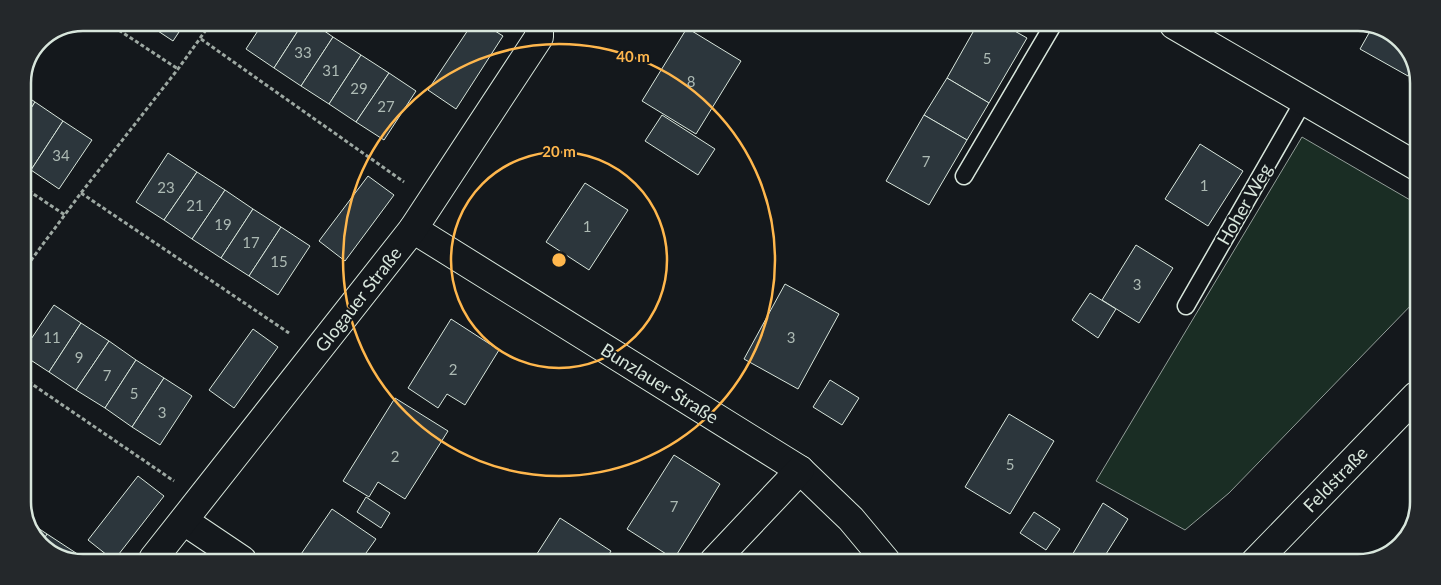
<svg xmlns="http://www.w3.org/2000/svg" width="1441" height="585" viewBox="0 0 1441 585" font-family="Lato,sans-serif">
	<style>
		.green { fill: #1a2d24; stroke: #939e99 }
		.building { fill: #2c363c; stroke: #d8e6dc }
		.lines { fill: none; stroke-linecap: round; stroke-linejoin: round }
		.service-casing { stroke: #d8e6dc; stroke-width: 19 }
		.minor-casing { stroke: #d8e6dc; stroke-width: 30 }
		.tertiary-casing { stroke: #d8e6dc; stroke-width: 30 }
		.path { stroke: #9da8a2; stroke-width: 3; stroke-dasharray: 4 2.5; stroke-linecap: butt }
		.service { stroke: #14181c; stroke-width: 16 }
		.minor { stroke: #14181c; stroke-width: 28 }
		.tertiary { stroke: #14181c; stroke-width: 28 }
		.ring { fill: none; stroke: #ffb74d; stroke-width: 2.5 }
		.labels { text-anchor: middle; dominant-baseline: central; stroke-width: 4; stroke-linejoin: round; paint-order: stroke }
		.number-label { font-size: 15px; fill: #adbab4 }
		.street-label { font-size: 18px; fill: #d8e6dc; stroke: #14181c }
		.rim { fill: none; stroke: #d8e6dc; stroke-width: 2.5 }
		.centre { fill: #ffb74d; stroke: #14181c; stroke-width: 2.5 }
		.ring-label { font-size: 15px; text-anchor: middle; font-weight: bold; fill: #ffb74d; stroke: #14181c; stroke-width: 4; stroke-linejoin: round; paint-order: stroke }
	</style>
	<rect width="100%" height="100%" fill="#14181c"/>
	<!-- green -->
	<polygon class="green" points="1302,137 1417,204 1417,299 1229,493 1185,530 1096,481"/>
	<!-- building -->
	<g class="building">
		<polygon points="146,23 185,23 173,41"/>
		<polygon points="263,23 303,23 274,68 246,49"/>
		<polygon points="303,23 313,23 333,37 301,86 274,68"/>
		<polygon points="472,24 484,24 503,36 456,109 428,90"/>
		<polygon points="977,25 1004,25 1027,38 989,103 947,78"/>
		<polygon points="1373,26 1377,26 1406,46 1413,66 1408,76 1360,49"/>
		<polygon points="687,28 741,61 696,134 642,101"/>
		<polygon points="333,37 361,55 329,104 301,86"/>
		<polygon points="361,55 389,73 356,122 329,104"/>
		<polygon points="389,73 416,91 384,140 356,122"/>
		<polygon points="947,78 989,103 967,140 924,115"/>
		<polygon points="23,94 35,102 23,121"/>
		<polygon points="35,102 63,121 31,170 23,164 23,121"/>
		<polygon points="662,115 715,149 698,175 645,141"/>
		<polygon points="924,115 967,140 929,205 886,181"/>
		<polygon points="63,121 92,140 59,189 31,170"/>
		<polygon points="1200,144 1243,171 1208,226 1165,199"/>
		<polygon points="168,153 197,172 164,220 136,202"/>
		<polygon points="197,172 225,190 192,239 164,220"/>
		<polygon points="368,176 394,195 345,261 319,241"/>
		<polygon points="585,183 628,210 589,270 546,242"/>
		<polygon points="225,190 253,209 221,258 192,239"/>
		<polygon points="253,209 281,227 249,276 221,258"/>
		<polygon points="281,227 310,246 278,295 249,276"/>
		<polygon points="1136,245 1173,268 1139,323 1102,300"/>
		<polygon points="785,284 839,314 798,389 744,359"/>
		<polygon points="1090,293 1116,309 1098,338 1072,320"/>
		<polygon points="54,305 81,323 49,372 23,355 23,351"/>
		<polygon points="451,319 499,350 465,405 447,394 438,408 408,388"/>
		<polygon points="81,323 109,341 76,390 49,372"/>
		<polygon points="253,329 278,347 234,408 209,390"/>
		<polygon points="109,341 136,360 105,408 76,390"/>
		<polygon points="136,360 164,378 132,427 105,408"/>
		<polygon points="164,378 192,396 160,445 132,427"/>
		<polygon points="830,380 859,398 842,425 813,407"/>
		<polygon points="395,398 448,431 405,499 378,482 369,497 343,481"/>
		<polygon points="1009,414 1054,441 1010,514 965,487"/>
		<polygon points="674,455 720,484 674,559 627,529"/>
		<polygon points="138,476 164,496 115,559 112,559 88,540"/>
		<polygon points="366,497 390,513 381,528 357,512"/>
		<polygon points="1103,503 1128,519 1101,562 1068,562"/>
		<polygon points="332,509 376,539 361,560 297,560"/>
		<polygon points="1034,512 1060,529 1046,550 1020,533"/>
		<polygon points="560,518 611,551 605,561 533,560"/>
		<polygon points="29,522 47,534 42,543 35,539"/>
		<polygon points="47,534 76,553 72,559 64,559 42,543"/>
	</g>
	<g class="lines">
		<defs>
			<g id="service">
				<polyline points="964,176 1053,25"/>
				<polyline points="1186,306 1303,102"/>
			</g>
			<g id="minor">
				<polyline points="1174,25 1418,167"/>
				<polyline points="413,229 800,470 851,519 886,561"/>
				<polyline points="184,521 242,560"/>
				<polyline points="153,559 413,229 539,37 539,24"/>
				<polyline points="714,561 800,470"/>
			</g>
			<polyline id="tertiary" points="1255,562 1416,396"/>
		</defs>
		<!-- service casing -->
		<use href="#service" class="service-casing"/>
		<!-- minor casing -->
		<use href="#minor" class="minor-casing"/>
		<!-- tertiary casing -->
		<use href="#tertiary" class="tertiary-casing"/>
		<!-- path -->
		<g class="path">
			<polyline points="108,23 178,69"/>
			<polyline points="201,39 404,182"/>
			<polyline points="23,187 65,215"/>
			<polyline points="81,193 289,333"/>
			<polyline points="23,271 81,193 178,69 211,23"/>
			<polyline points="23,378 174,481"/>
		</g>
		<!-- service -->
		<use href="#service" class="service"/>
		<!-- minor -->
		<use href="#minor" class="minor"/>
		<!-- tertiary -->
		<use href="#tertiary" class="tertiary"/>
	</g>
	<!-- distance rings -->
	<g class="ring">
		<circle cx="559" cy="260" r="108"/>
		<circle cx="559" cy="260" r="216"/>
	</g>
	<g class="labels">
		<!-- number labels -->
		<g class="number-label">
			<text x="303" y="52">33</text>
			<text x="987" y="58">5</text>
			<text x="331" y="70">31</text>
			<text x="691" y="81">8</text>
			<text x="359" y="88">29</text>
			<text x="386" y="106">27</text>
			<text x="61" y="155">34</text>
			<text x="926" y="161">7</text>
			<text x="1204" y="185">1</text>
			<text x="166" y="187">23</text>
			<text x="195" y="205">21</text>
			<text x="223" y="224">19</text>
			<text x="587" y="226">1</text>
			<text x="251" y="242">17</text>
			<text x="279" y="261">15</text>
			<text x="1137" y="284">3</text>
			<text x="52" y="337">11</text>
			<text x="791" y="337">3</text>
			<text x="79" y="357">9</text>
			<text x="453" y="369">2</text>
			<text x="107" y="375">7</text>
			<text x="134" y="393">5</text>
			<text x="162" y="412">3</text>
			<text x="395" y="456">2</text>
			<text x="1010" y="464">5</text>
			<text x="674" y="506">7</text>
		</g>
		<!-- street labels -->
		<g class="street-label">
			<text transform="translate(1244 204) rotate(-60)">Hoher Weg</text>
			<text transform="translate(358 299) rotate(-52)">Glogauer Straße</text>
			<text transform="translate(660 383) rotate(32)">Bunzlauer Straße</text>
			<text transform="translate(1335 479) rotate(-46)">Feldstraße</text>
		</g>
	</g>
	<!-- crop -->
	<path d="M0 0H1441V585H0ZM83 31H1358A52 52 0 0 1 1410 83V502A52 52 0 0 1 1358 554H83A52 52 0 0 1 31 502V83A52 52 0 0 1 83 31Z" fill="#24282b" fill-rule="evenodd"/>
	<path class="rim" d="M83 31H1358A52 52 0 0 1 1410 83V502A52 52 0 0 1 1358 554H83A52 52 0 0 1 31 502V83A52 52 0 0 1 83 31Z"/>
	<circle cx="559" cy="260" r="8" class="centre"/>
	<g class="ring-label">
		<text x="633" y="62">40 m</text>
		<text x="559" y="157">20 m</text>
	</g>
</svg>
